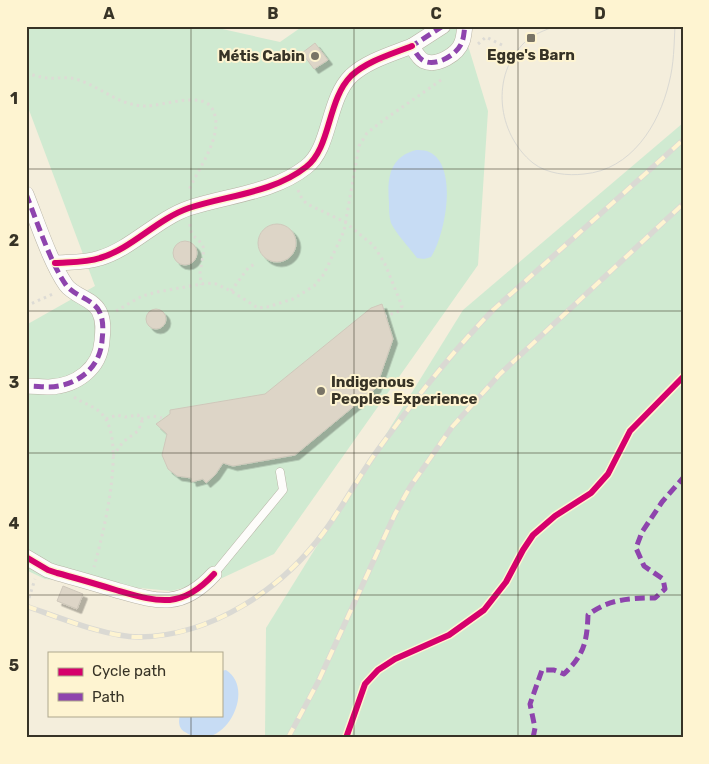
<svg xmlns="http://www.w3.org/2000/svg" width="709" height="764" viewBox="0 0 709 764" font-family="Rubik,sans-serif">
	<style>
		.green { fill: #d0ead1 }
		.water { fill: #c7dcf4 }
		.building { fill: #ddd5c7; stroke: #cfc8bb; filter: url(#shadow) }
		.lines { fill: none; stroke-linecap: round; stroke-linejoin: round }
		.service-casing { stroke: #b8b4a6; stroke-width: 9 }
		.minor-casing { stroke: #b8b4a6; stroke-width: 16 }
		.path { stroke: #dddbd5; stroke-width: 3; stroke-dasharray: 2.5 4; stroke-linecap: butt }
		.service { stroke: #fdfcfa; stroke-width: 8 }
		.minor { stroke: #fdfcfa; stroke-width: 15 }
		.tram { stroke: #dad9d3; stroke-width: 1 }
		.rail-casing { stroke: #dad9d3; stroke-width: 5.5 }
		.rail { stroke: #fef4d1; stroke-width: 4; stroke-dasharray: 11; stroke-linecap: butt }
		.quiet { stroke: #8e44ad; stroke-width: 5; stroke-dasharray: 10 5; stroke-linecap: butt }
		.cycleway-casing { stroke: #fef4d1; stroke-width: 9 }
		.cycleway { stroke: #d6006c; stroke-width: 6 }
		.grid { fill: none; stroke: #373326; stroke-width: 1; stroke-opacity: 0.55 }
		.poi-dot { fill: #797466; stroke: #fef4d1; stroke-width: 2 }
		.labels { text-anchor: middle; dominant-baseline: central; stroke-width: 4; stroke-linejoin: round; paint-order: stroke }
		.poi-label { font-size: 15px; font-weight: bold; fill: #373326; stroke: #fef4d1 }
		.neatline { fill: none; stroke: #373326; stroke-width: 2 }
		.grid-label { font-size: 16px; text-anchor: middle; font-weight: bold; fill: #373326 }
	</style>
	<defs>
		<filter id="shadow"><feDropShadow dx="4.5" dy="4.5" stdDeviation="0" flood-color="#0004"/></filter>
	</defs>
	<rect width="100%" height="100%" fill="#f4eedc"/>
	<!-- green -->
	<g class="green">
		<polygon points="26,26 209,26 280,42 303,26 462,26 488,111 478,265 274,554 220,579 171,591 45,579 26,570 26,325 95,286 26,102"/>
		<polygon points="683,123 682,738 265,738 266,628 463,310"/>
	</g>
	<!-- water -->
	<g class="water">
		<path d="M 416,150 C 419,150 424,150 427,151 C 460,163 445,236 431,257 L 424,259 L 417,258 C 409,247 397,235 391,223 C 389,217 389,209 389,203 C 387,179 389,157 416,150 Z"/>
		<path d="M 226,670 C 258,690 222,757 185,732 C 179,729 178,722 180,715 L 221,715 L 221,671 Z"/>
	</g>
	<!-- building -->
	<g class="building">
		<polygon points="315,43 328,60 314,69 302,53"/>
		<circle cx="277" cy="243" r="19"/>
		<circle cx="185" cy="253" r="12"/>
		<polygon points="382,304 393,339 376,388 295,455 233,466 223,463 215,475 206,483 203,479 192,482 191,478 177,476 168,469 162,455 167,434 156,424 170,414 170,410 265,394 371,308"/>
		<circle cx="156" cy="319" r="10"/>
		<polygon points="63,586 83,594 77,609 57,601"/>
	</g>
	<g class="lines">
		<defs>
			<polyline id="service" points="214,574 283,490 280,472"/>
			<g id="minor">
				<path d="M 443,26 L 412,46 C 415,51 418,58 424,61 C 437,67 458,54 462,42 C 464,37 464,31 465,26"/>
				<path d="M 26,194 C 37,221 50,262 66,285 C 74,296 93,299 99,311 C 104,320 103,331 102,341 C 100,369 76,386 49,387 C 42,387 34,386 26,386"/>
				<path d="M 55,263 C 69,262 86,263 100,258 C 131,249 157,219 189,208 C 228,195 273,193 306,167 C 331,148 327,100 351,76 C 367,61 392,54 412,46"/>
				<path d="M 26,557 L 48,570 L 57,573 C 76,578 96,584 116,590 C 158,602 181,610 214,574"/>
			</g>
		</defs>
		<!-- service casing -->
		<use href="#service" class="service-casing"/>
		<!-- minor casing -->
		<use href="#minor" class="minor-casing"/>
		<!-- path -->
		<g class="path">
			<polyline points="478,44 486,37 502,45"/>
			<path d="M 26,73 C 34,75 41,78 49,78 C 59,79 69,76 79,80 C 102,88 120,106 146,106 C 163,106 204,90 213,110 C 225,135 197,170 188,192"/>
			<polyline points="298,190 302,199 307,204 345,222 374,246 385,264 402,306 399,311 386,316"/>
			<path d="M 190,224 C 190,239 200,237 204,249 L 200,273 L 201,285"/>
			<polyline points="231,291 248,268 256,263"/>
			<polyline points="26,306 53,294"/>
			<polyline points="116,311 142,296 157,292 207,283 216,284 231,291 258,308 267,307 293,299 314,286 324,274 344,231 359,146 367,133 381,122 444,78"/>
			<path d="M 74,397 C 85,405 97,406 105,418 C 125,447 103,535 94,567"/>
			<polyline points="106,419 117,415 125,417 138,415 142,422 138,431 123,442 113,456"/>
			<polyline points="141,419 153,416 162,418"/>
			<polyline points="29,598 35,579"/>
		</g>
		<!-- service -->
		<use href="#service" class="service"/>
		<!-- minor -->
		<use href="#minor" class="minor"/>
		<!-- tram -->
		<path class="tram" d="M 556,26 C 545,30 534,34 525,42 C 490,75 497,134 533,163 C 547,174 568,176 584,174 C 631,170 659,125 669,83 C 674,64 674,45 675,26"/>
		<defs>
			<g id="rail">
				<path d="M 26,606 C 58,617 106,637 139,637 C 212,636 282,589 324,532 C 344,505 360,474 380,447 C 415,399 452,352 493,310 L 683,140"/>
				<polyline points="288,738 318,682 395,514 410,487 452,427 500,374 683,204"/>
			</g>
		</defs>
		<!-- rail casing -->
		<use href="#rail" class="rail-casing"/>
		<!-- rail -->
		<use href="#rail" class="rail"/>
		<!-- quiet -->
		<g class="quiet">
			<path d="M 443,26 L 412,46 C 415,51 418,58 424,61 C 437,67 458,54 462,42 C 464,37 464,31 465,26"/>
			<path d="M 26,194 C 37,221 50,262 66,285 C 74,296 93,299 99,311 C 104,320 103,331 102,341 C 100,369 76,386 49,387 C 42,387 34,386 26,386"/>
			<path d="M 533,738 L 535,728 L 530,704 L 542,670 L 554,670 L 564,674 C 584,655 587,642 588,615 C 608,599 630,598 655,598 L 665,589 L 663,579 L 644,566 L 636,548 L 642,532 L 662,502 L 683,478"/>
		</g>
		<defs>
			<g id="cycleway">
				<path d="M 55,263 C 69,262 86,263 100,258 C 131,249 157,219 189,208 C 228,195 273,193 306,167 C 331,148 327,100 351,76 C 367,61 392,54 412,46"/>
				<path d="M 26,557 L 48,570 L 57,573 C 76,578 96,584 116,590 C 158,602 181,610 214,574"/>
				<polyline points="346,738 365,684 378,670 395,659 449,635 484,610 506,582 523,550 533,535 555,516 591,493 608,474 630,431 683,377"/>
			</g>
		</defs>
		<!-- cycleway casing -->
		<use href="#cycleway" class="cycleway-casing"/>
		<!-- cycleway -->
		<use href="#cycleway" class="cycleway"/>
	</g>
	<!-- grid -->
	<path class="grid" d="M 191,26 L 191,653M 354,26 L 354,738M 518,26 L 518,738M 26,169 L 683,169M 26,311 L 683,311M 26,453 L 683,453M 26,595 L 683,595M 191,715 L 191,738"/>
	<!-- markers -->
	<g class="poi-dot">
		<rect x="526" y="33" width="10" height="10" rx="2.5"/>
		<circle cx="315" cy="56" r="5"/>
		<circle cx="321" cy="391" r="5"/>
	</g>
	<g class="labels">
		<!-- poi labels -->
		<g class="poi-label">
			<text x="531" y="55">Egge's Barn</text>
			<text x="305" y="56" text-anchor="end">Métis Cabin</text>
			<text x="331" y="382" text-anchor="start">Indigenous<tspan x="331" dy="17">Peoples Experience</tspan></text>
		</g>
	</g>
	<!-- border -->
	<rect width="709" height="764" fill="none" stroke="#fef4d1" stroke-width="55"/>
	<!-- legend -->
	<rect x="48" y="652" width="175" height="65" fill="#fef4d1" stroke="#aea78d"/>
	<rect x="58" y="668" width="25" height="8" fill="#d6006c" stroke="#aea78d"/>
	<text x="92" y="676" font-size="15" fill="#373326">Cycle path</text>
	<rect x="58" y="693" width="25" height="8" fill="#8e44ad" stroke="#aea78d"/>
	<text x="92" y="702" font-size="15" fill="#373326">Path</text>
	<rect x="28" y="28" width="654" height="708" class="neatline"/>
	<g class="grid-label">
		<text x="109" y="19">A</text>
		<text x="273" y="19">B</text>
		<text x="436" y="19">C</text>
		<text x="600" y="19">D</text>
		<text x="14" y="104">1</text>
		<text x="14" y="246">2</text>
		<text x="14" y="388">3</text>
		<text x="14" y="529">4</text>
		<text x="14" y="671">5</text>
	</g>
</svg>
